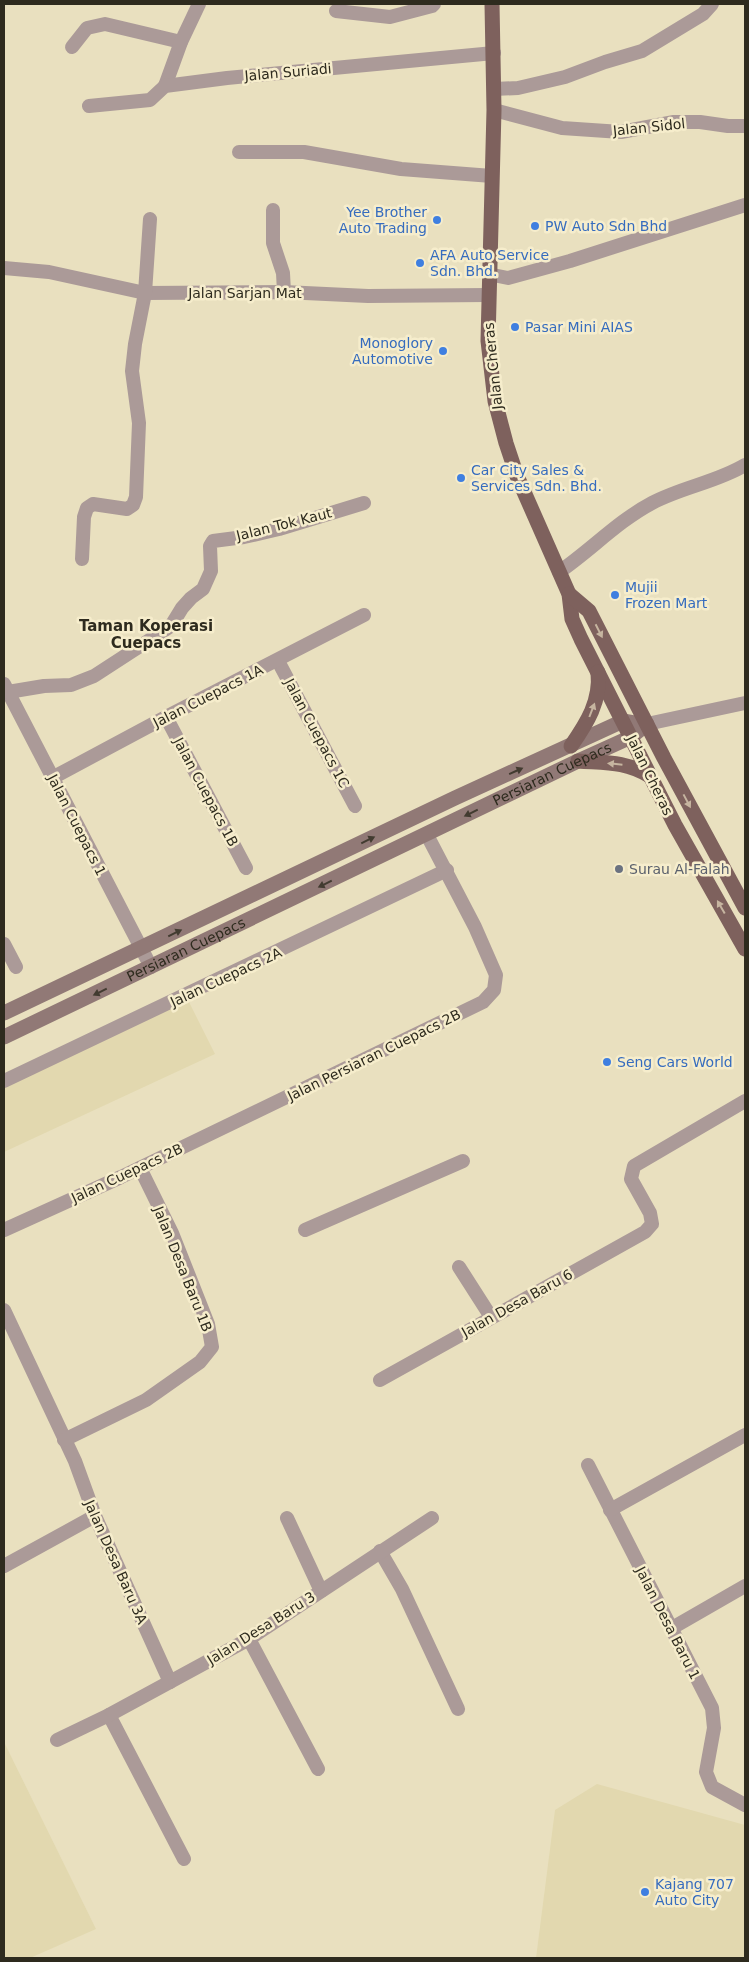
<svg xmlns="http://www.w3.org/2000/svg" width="749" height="1962" viewBox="0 0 749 1962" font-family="'DejaVu Sans',sans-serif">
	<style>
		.built { fill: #e2d8af }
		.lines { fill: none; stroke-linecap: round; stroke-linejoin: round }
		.street { stroke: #ab9a98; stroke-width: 14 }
		.secondary { stroke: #917976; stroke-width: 15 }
		.primary { stroke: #7e615d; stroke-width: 15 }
		.oneway { fill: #c6b5a0 }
		.oneway2 { fill: #423b30 }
		.shop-dot { fill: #3f7fe0; stroke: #f6edcc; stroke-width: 2 }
		.worship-dot { fill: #6b7280; stroke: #f6edcc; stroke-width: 2 }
		.labels { text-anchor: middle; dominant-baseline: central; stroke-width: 5; stroke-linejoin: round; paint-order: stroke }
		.street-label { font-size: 14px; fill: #2e2b1e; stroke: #f6edcc }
		.shop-label { font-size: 14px; fill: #366cbe; stroke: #f6edcc; text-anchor: start }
		.worship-label { font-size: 14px; fill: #5b616d; stroke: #f6edcc; text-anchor: start }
		.neighbourhood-label { font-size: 15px; font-weight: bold; fill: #2e2b1e; stroke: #f6edcc }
	</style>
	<rect width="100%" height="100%" fill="#e9e0bf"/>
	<!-- built -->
	<g class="built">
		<polygon points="188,1000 215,1054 4,1152 4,1087"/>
		<polygon points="4,1742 96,1929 30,1958 4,1958"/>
		<polygon points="597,1784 745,1825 745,1958 536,1958 555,1810"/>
	</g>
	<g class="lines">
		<!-- street -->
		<g class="street">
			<polyline points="336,11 390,17 432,6 434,4"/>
			<polyline points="72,47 87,28 105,24 181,42"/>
			<polyline points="165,86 181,42 199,4"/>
			<polyline points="494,89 518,88 565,77 605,62 642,51 703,14 712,4"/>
			<polyline points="89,106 150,100 165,86 227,78 494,53"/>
			<polyline points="494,110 562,128 621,132 674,122 700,122 728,126 745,126"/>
			<polyline points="239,152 304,152 401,169 492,176"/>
			<polyline points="273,210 273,243 283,273 284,292"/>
			<polyline points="4,268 49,272 145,293 284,292 368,296 488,295"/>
			<polyline points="488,274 508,278 570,261 745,205"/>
			<polyline points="82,559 84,517 87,508 93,504 127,509 133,505 136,497 139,423 132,371 135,344 145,293 150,219"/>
			<path d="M 559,572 C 591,550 618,521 652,503 C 682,487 717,482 745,465"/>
			<polyline points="278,661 355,806"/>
			<polyline points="4,684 151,967"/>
			<polyline points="8,692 44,686 71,685 94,676 171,626 182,608 191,598 203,589 211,571 210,546 213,541 244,537 279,529 364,503"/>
			<polyline points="166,717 246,868"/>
			<polyline points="647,724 745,703"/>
			<polyline points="52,778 166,717 364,615"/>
			<polyline points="4,944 16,967"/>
			<polyline points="4,1081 447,870"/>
			<polyline points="4,1230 121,1177 483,1002 494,990 496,975 475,927 427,835"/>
			<polyline points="305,1230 463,1161"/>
			<polyline points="459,1267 491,1317"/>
			<polyline points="4,1310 75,1461 95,1516 170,1682"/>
			<polyline points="380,1380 645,1232 652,1224 650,1213 631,1179 634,1166 745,1101"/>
			<polyline points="64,1440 146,1400 200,1362 212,1347 208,1324 172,1233 140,1168"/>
			<polyline points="588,1465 712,1708 714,1728 706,1772 712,1787 745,1805"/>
			<polyline points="610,1510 745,1435"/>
			<polyline points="287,1518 321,1591"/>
			<polyline points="380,1551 402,1589 458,1709"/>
			<polyline points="4,1566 95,1516"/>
			<polyline points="672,1628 745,1586"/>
			<polyline points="249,1639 318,1769"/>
			<polyline points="109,1715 184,1859"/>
			<polyline points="57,1740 109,1715 249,1639 432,1518"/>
		</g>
		<!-- secondary -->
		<g class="secondary">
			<polyline points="4,1013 455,798 623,721 634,723"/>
			<path id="s1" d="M 4,1037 L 578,761 L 631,737 L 647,724"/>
		</g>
		<!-- primary -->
		<g class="primary">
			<polyline points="492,4 494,110 488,341 495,401 506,443 517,476 569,594 572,619 581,639 675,825 745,949"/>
			<polyline points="569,594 589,611 664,758 745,908"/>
			<path d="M 571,746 C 587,723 601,701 598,672"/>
			<path d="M 578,761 C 606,763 625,761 650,776"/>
		</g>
	</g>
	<!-- one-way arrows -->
	<defs><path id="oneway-solid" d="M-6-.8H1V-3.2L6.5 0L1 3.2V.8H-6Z" transform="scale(1.25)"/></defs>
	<g class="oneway">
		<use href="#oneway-solid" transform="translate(599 631) rotate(63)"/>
		<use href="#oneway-solid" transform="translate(592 710) rotate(-69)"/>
		<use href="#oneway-solid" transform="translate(615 764) rotate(-174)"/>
		<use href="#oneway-solid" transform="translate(687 801) rotate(62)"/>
		<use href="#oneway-solid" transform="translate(721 907) rotate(-120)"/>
	</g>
	<g class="oneway2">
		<use href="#oneway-solid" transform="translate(516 771) rotate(-24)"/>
		<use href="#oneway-solid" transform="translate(471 813) rotate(154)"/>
		<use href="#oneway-solid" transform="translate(368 840) rotate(-26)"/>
		<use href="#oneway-solid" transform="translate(325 884) rotate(154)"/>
		<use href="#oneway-solid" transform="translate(175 933) rotate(-26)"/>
		<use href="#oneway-solid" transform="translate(100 992) rotate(154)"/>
	</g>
	<!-- markers -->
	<g class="shop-dot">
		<circle cx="437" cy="220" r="5"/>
		<circle cx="535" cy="226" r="5"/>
		<circle cx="420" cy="263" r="5"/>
		<circle cx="515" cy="327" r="5"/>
		<circle cx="443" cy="351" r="5"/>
		<circle cx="461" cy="478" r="5"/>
		<circle cx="615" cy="595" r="5"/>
		<circle cx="607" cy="1062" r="5"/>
		<circle cx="645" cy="1892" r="5"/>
	</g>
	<circle class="worship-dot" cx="619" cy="869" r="5"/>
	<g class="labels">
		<!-- street labels -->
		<g class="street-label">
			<text transform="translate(288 72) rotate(-5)">Jalan Suriadi</text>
			<text transform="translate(649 127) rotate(-6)">Jalan Sidol</text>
			<text x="245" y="293">Jalan Sarjan Mat</text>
			<text transform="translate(493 366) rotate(-96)">Jalan Cheras</text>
			<text transform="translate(284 524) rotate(-14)">Jalan Tok Kaut</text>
			<text transform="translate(208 696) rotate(-27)">Jalan Cuepacs 1A</text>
			<text transform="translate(317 733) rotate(62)">Jalan Cuepacs 1C</text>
			<text stroke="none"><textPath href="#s1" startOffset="608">Persiaran Cuepacs</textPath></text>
			<text transform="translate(650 775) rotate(64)">Jalan Cheras</text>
			<text transform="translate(206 792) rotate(62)">Jalan Cuepacs 1B</text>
			<text transform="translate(77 825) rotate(63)">Jalan Cuepacs 1</text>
			<text stroke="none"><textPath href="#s1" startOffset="202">Persiaran Cuepacs</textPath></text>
			<text transform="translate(226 977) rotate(-25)">Jalan Cuepacs 2A</text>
			<text transform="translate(374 1055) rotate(-26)">Jalan Persiaran Cuepacs 2B</text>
			<text transform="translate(127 1173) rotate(-25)">Jalan Cuepacs 2B</text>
			<text transform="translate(183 1269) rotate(68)">Jalan Desa Baru 1B</text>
			<text transform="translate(517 1303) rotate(-29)">Jalan Desa Baru 6</text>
			<text transform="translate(116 1562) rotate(66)">Jalan Desa Baru 3A</text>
			<text transform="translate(668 1623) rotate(63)">Jalan Desa Baru 1</text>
			<text transform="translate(261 1628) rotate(-32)">Jalan Desa Baru 3</text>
		</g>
		<!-- shop labels -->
		<g class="shop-label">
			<text x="427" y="212" text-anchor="end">Yee Brother<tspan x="427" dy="16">Auto Trading</tspan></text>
			<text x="545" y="226">PW Auto Sdn Bhd</text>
			<text x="430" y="255">AFA Auto Service<tspan x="430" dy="16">Sdn. Bhd.</tspan></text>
			<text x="525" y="327">Pasar Mini AIAS</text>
			<text x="433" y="343" text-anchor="end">Monoglory<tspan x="433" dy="16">Automotive</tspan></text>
			<text x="471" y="470">Car City Sales &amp;<tspan x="471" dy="16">Services Sdn. Bhd.</tspan></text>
			<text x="625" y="587">Mujii<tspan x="625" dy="16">Frozen Mart</tspan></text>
			<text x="617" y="1062">Seng Cars World</text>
			<text x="655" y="1884">Kajang 707<tspan x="655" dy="16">Auto City</tspan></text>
		</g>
		<!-- worship labels -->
		<g class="worship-label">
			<text x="629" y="869">Surau Al-Falah</text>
		</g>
		<!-- neighbourhood labels -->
		<g class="neighbourhood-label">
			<text x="146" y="626">Taman Koperasi<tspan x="146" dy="17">Cuepacs</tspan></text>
		</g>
	</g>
	<!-- border -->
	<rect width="749" height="1962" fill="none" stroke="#2e2b1e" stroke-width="10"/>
</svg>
